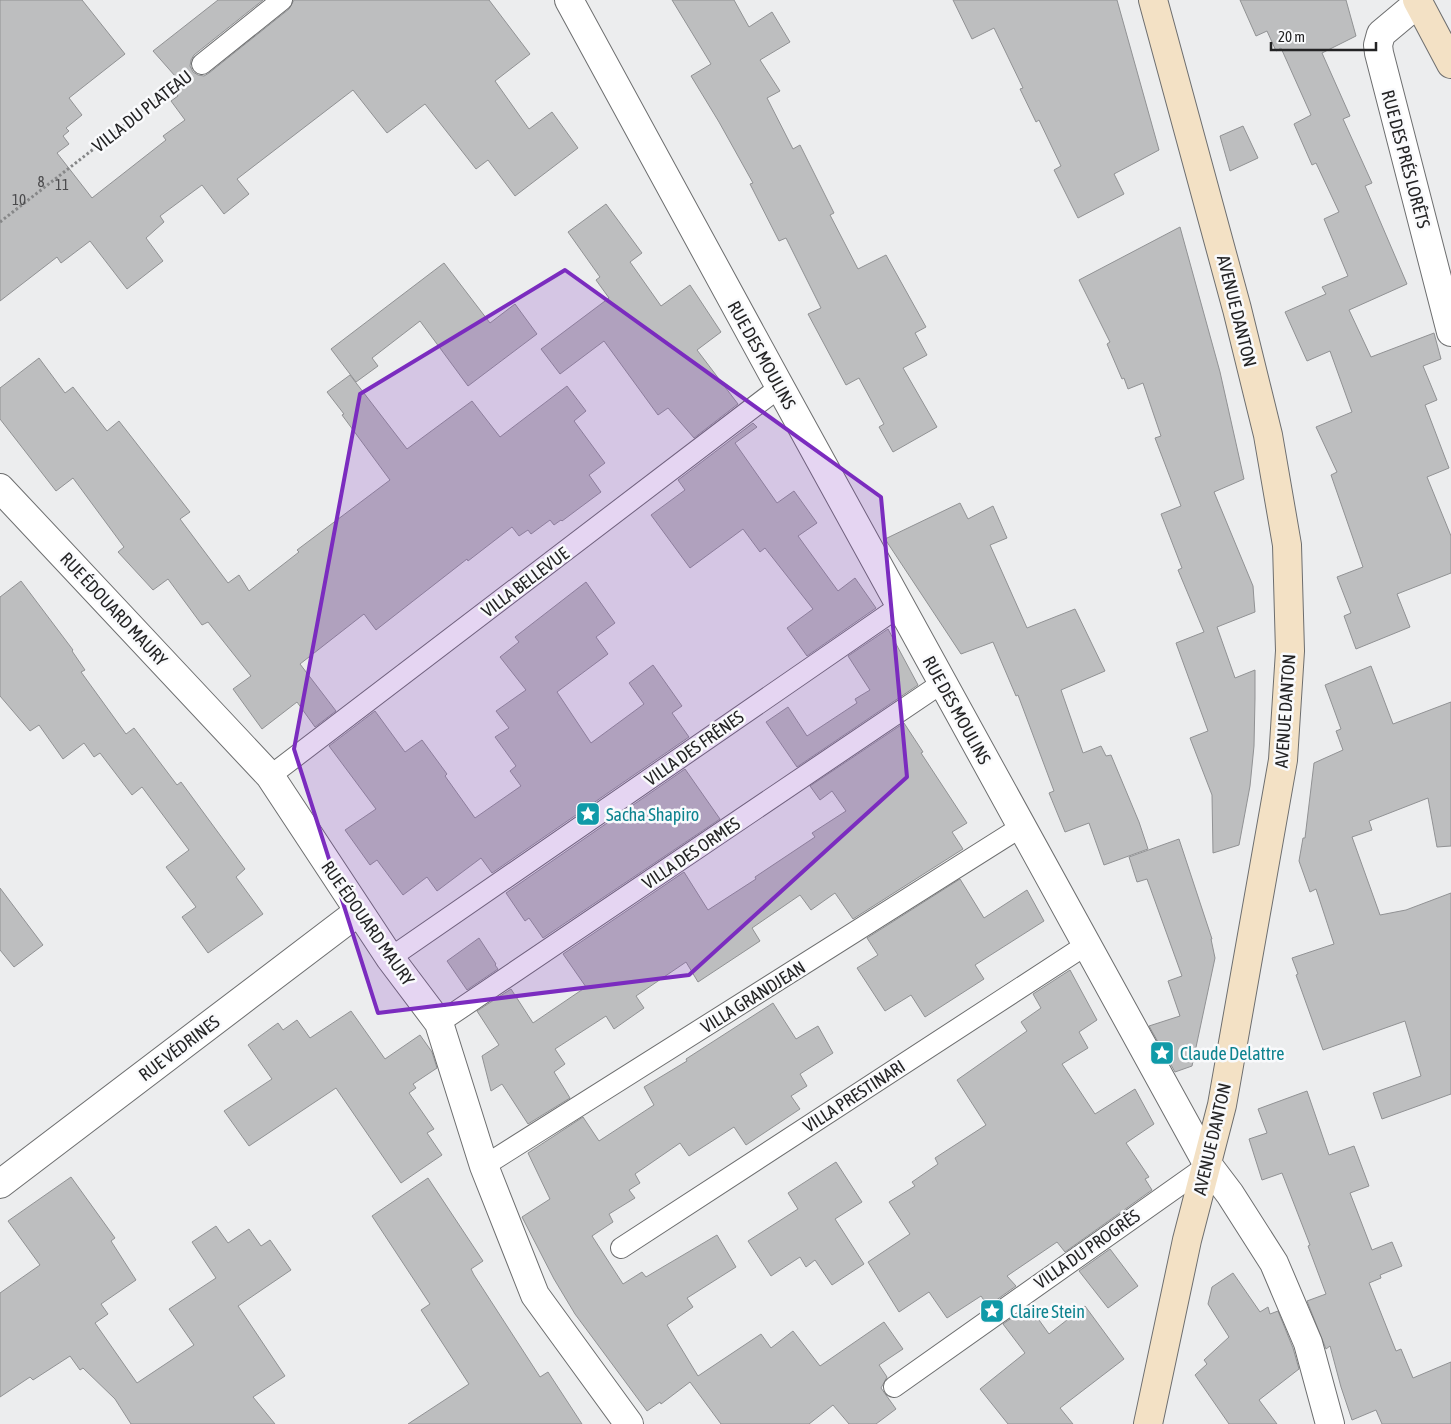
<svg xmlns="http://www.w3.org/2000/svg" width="1451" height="1424" viewBox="0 0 1451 1424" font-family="'Asap Condensed',sans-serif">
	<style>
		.building { fill: #bdbebf; stroke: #919294 }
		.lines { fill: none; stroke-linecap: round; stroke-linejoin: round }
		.lane-casing { stroke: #6d6e6f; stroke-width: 22 }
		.street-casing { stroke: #6d6e6f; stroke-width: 30 }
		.secondary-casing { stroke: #6d6e6f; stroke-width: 30 }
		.path { stroke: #868788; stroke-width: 3; stroke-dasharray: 2.5 2.5; stroke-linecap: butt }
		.lane { stroke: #fff; stroke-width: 20 }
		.street { stroke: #fff; stroke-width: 28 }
		.secondary { stroke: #f3e1c5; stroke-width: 28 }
		.marked { fill: #7b2cbf; fill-opacity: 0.2; stroke: #7b2cbf; stroke-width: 4; stroke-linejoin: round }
		.labels { text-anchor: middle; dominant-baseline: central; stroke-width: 5; stroke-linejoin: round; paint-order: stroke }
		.number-label { font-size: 15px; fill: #4a4a4c }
		.street-label { font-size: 18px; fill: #242425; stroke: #f9fafc }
		.culture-label { font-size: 18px; fill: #0d838f; stroke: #f9fafc; text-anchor: start }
	</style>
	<rect width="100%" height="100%" fill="#ecedee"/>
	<!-- building -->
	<g class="building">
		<polygon points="0,0 82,0 125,54 69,98 82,115 66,128 69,131 63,136 69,144 57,153 92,198 166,140 163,136 185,120 171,101 178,96 175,92 183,85 153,51 218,0 263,0 194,55 191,60 190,66 193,72 198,75 204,76 209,73 289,9 294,0 489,0 530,54 495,81 529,129 552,112 578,148 515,196 488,160 476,169 425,104 387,133 353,90 237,179 249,194 224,214 202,185 160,216 164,222 146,238 163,261 127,289 90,241 61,263 57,257 0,301"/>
		<polygon points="672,0 734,0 749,27 772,12 790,42 760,60 780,91 767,98 793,149 800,145 834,213 830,215 858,269 886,255 926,327 915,333 927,355 903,368 937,427 893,452 879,427 884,424 859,378 846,385 808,314 821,308 786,238 779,241 750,184 753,183 719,122 691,76 711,64"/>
		<polygon points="953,0 1117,0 1159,150 1114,174 1124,194 1078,218 1054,170 1061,166 1039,120 1036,122 1020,89 1023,88 994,28 972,39"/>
		<polygon points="1240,0 1346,0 1356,36 1322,53 1350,116 1343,119 1372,183 1365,186 1407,284 1349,310 1371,357 1434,333 1441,359 1423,366 1437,400 1425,405 1449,468 1427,477 1451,536 1451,573 1397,594 1410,627 1356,649 1344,616 1351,613 1337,577 1363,567 1331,475 1337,472 1316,427 1352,412 1330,351 1307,361 1285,312 1326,294 1322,287 1348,276 1324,219 1339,212 1316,163 1312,165 1294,124 1311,115 1281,48 1276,51 1267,31 1256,36"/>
		<polygon points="1243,126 1258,158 1230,171 1220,136"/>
		<polygon points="606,204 642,253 630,262 661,306 690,285 721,332 697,350 738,404 694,438 668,408 658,415 604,341 560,374 541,349 609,298 596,280 600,277 568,232"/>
		<polygon points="1180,227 1220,372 1244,479 1214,492 1253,586 1254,600 1255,612 1217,627 1235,678 1255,670 1255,698 1254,746 1250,786 1239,845 1213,853 1212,795 1190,738 1208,731 1176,643 1204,632 1178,570 1182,568 1161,514 1181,506 1155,438 1161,436 1143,383 1128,389 1124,378 1122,379 1107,344 1110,342 1079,280"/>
		<polygon points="444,263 490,323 515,304 537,334 468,386 420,321 372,358 378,366 356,382 331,349"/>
		<polygon points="39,358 65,393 73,387 107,431 119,421 190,512 180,519 228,583 239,575 249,591 299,552 297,550 390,480 342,415 344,414 327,392 350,375 407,449 472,401 500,437 567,386 586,411 574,421 605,463 589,475 601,492 562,521 561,520 554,525 550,520 531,534 528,530 519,536 512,527 468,561 467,559 376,630 364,614 300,664 336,711 315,727 297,702 262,729 233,689 251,676 208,622 202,625 168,579 153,590 118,552 124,547 73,478 56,491 0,419 0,388"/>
		<polygon points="753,423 757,427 735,443 777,503 794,491 817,523 798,536 838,591 855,578 876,608 807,656 787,628 813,609 765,548 760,552 743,529 690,568 651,515 685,490 678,480"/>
		<polygon points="960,503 968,519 993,506 1007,538 990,545 1027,628 1075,609 1105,671 1061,690 1083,753 1101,746 1106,756 1111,755 1139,822 1148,849 1104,865 1089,823 1065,832 1049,793 1054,791 1018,695 1016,696 993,642 961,654 885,539"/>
		<polygon points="21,581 73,650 72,651 85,670 81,672 126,734 134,728 177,785 181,782 245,869 236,877 263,914 208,953 182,917 196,907 166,867 189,850 142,787 132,795 100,753 94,757 84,743 63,759 39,725 30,731 0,696 0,597"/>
		<polygon points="586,582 615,623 596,637 608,654 557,692 591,743 644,704 629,683 653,665 682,706 672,713 689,737 492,873 481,858 437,891 427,877 403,895 377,860 370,865 345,830 376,809 329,746 375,711 405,752 422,740 447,774 445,776 475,818 521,786 510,771 516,766 495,737 509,728 496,711 526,690 500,657 519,642 515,637"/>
		<polygon points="888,629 918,685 797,767 766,722 788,707 807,736 857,703 855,699 870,690 848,656"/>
		<polygon points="1371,666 1393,724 1451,702 1451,846 1437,847 1428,798 1369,821 1372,830 1352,837 1380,915 1406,910 1451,893 1451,1094 1382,1119 1373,1093 1421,1076 1405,1021 1323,1050 1296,975 1298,974 1292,958 1334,944 1316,889 1310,892 1299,861 1303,838 1305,838 1314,763 1343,750 1336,731 1341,729 1325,685"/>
		<polygon points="904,723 923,752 921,753 967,823 952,832 963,849 853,919 835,893 811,910 800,895 752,928 760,941 698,982 686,962 636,996 644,1008 614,1029 606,1016 555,1049 565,1064 554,1072 570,1098 528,1124 502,1084 491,1091 482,1056 499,1045 477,1011 511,989 533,1023 586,987 563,954 684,872 708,910 756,879 755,877 815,837 812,833 846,811 832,791 820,800 810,786"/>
		<polygon points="685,769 720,819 543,938 529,918 525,921 506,893"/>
		<polygon points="1179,839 1212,939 1211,939 1215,958 1192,1066 1175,1072 1149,1026 1180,1016 1168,981 1182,976 1147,879 1137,882 1129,857"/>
		<polygon points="960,879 984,918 1027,890 1044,921 975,965 984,979 925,1017 911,995 885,1011 857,968 878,955 867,938"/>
		<polygon points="0,888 43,945 14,967 0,950"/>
		<polygon points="479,938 496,964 495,965 498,969 467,990 447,961"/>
		<polygon points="1070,970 1097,1020 1079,1032 1088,1048 1062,1064 1095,1114 1135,1089 1154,1124 1126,1143 1149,1177 1145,1179 1152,1190 1065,1252 1057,1242 1007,1276 1016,1286 988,1306 981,1296 947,1318 929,1292 899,1312 868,1262 910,1234 889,1202 915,1186 912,1182 938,1164 935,1158 986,1125 957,1080 1027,1031 1021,1022 1041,1008 1033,994"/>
		<polygon points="773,1003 796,1039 818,1026 833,1053 800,1074 807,1086 791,1096 800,1109 746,1145 734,1127 689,1156 680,1143 635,1174 640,1183 629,1190 635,1198 609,1214 613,1222 592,1236 623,1284 642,1272 646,1277 717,1235 736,1267 687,1298 693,1307 667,1325 698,1376 761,1334 771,1348 793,1331 820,1366 884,1322 903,1349 879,1365 887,1377 881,1388 896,1409 876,1424 849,1424 833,1405 809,1424 721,1424 690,1382 661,1404 660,1402 647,1411 575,1314 554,1279 522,1217 550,1199 528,1153 583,1117 599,1141 654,1105 644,1087 687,1061 686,1059"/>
		<polygon points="351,1011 385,1059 420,1035 432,1052 437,1068 413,1084 416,1088 409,1093 434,1129 427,1133 442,1155 401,1183 336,1088 249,1146 224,1111 272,1079 248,1045 278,1023 283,1030 297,1020 310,1038"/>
		<polygon points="1307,1091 1329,1155 1354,1146 1369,1186 1350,1193 1372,1250 1392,1242 1402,1266 1380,1275 1381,1278 1369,1283 1396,1351 1401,1349 1413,1378 1451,1362 1451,1424 1382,1424 1376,1410 1352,1420 1341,1387 1330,1346 1326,1349 1307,1301 1326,1294 1308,1246 1310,1245 1282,1173 1262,1180 1249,1139 1267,1133 1258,1109"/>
		<polygon points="836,1162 862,1202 835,1219 864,1264 832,1285 815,1260 806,1267 800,1257 771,1276 748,1241 798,1209 788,1193"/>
		<polygon points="71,1177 115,1238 111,1241 136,1280 101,1304 108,1314 95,1323 137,1383 194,1345 169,1309 216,1278 192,1242 216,1226 228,1243 249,1229 261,1246 270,1240 291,1270 238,1306 285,1376 253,1397 275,1424 131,1424 115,1399 83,1368 80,1370 70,1356 33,1380 30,1377 0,1397 0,1293 40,1265 8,1221"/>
		<polygon points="428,1178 483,1261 471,1269 474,1275 540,1377 548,1372 582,1424 408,1424 469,1384 421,1310 430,1304 372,1216"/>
		<polygon points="1110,1249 1138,1286 1108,1308 1079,1271"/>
		<polygon points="1233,1273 1260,1312 1268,1307 1270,1314 1278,1311 1293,1348 1299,1369 1259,1400 1277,1424 1229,1424 1195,1375 1207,1364 1204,1360 1229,1337 1208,1304 1212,1287"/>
		<polygon points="1029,1306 1049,1334 1085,1306 1124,1359 1060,1408 1073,1424 1008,1424 980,1389 1025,1353 1003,1324"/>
	</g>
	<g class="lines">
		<defs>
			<g id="lane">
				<polyline points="202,64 282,0"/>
				<polyline points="270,776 780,387"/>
				<polyline points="390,958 900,606"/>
				<polyline points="439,1023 942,683"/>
				<polyline points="484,1166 1021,827"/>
				<polyline points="621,1248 1086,945"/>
				<polyline points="894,1387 1208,1165"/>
			</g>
			<g id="street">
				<polyline points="569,0 780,387 1208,1165 1230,1194 1274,1263 1308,1343 1330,1424"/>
				<polyline points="1418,3 1381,34 1378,45 1379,53 1451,332"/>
				<polyline points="0,488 270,776 390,958 439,1023 484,1166 535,1295 629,1424"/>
				<polyline points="0,1184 358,912"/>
			</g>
			<g id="secondary">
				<polyline points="1417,0 1451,64"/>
				<polyline points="1148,1424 1187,1240 1222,1105 1283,760 1290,651 1287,545 1268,435 1237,309 1153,0"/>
			</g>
		</defs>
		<!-- lane casing -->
		<use href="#lane" class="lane-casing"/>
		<!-- street casing -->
		<use href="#street" class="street-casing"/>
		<!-- secondary casing -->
		<use href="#secondary" class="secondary-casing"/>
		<!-- path -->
		<polyline class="path" points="0,222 182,80"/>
		<!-- lane -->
		<use href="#lane" class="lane"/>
		<!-- street -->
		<use href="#street" class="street"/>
		<!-- secondary -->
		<use href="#secondary" class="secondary"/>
	</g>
	<!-- marked area -->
	<path class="marked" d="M 565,270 L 881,497 L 907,777 L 689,975 L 378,1013 L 294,749 L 360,394 Z"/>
	<!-- icons -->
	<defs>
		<symbol id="sight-square" viewBox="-11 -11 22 22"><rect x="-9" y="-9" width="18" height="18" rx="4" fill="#0f9aa8" stroke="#f9fafc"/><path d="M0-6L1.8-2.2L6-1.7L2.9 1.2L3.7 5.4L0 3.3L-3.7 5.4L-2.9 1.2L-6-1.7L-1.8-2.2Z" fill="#fff"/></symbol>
	</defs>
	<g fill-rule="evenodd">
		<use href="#sight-square" x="574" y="800" width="28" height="28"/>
		<use href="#sight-square" x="1148" y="1039" width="28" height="28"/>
		<use href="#sight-square" x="978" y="1297" width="28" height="28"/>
	</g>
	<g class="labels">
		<!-- number labels -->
		<g class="number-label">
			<text x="41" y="181">8</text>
			<text x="62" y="184">11</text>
			<text x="19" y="199">10</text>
		</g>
		<!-- street labels -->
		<g class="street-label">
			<text transform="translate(142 111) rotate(-38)">VILLA DU PLATEAU</text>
			<text transform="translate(1406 159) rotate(75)">RUE DES PRÉS LORÊTS</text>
			<text transform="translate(1237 311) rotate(76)">AVENUE DANTON</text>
			<text transform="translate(762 355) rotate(61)">RUE DES MOULINS</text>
			<text transform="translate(525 582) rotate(-37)">VILLA BELLEVUE</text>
			<text transform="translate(114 609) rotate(47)">RUE ÉDOUARD MAURY</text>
			<text transform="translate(957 710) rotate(61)">RUE DES MOULINS</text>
			<text transform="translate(1285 711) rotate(-86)">AVENUE DANTON</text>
			<text transform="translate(694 748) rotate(-35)">VILLA DES FRÊNES</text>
			<text transform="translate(691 853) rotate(-34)">VILLA DES ORMES</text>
			<text transform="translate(368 923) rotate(55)">RUE ÉDOUARD MAURY</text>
			<text transform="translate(753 997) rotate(-32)">VILLA GRANDJEAN</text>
			<text transform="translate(179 1048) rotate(-37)">RUE VÉDRINES</text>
			<text transform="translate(854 1096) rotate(-33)">VILLA PRESTINARI</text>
			<text transform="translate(1212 1139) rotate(-77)">AVENUE DANTON</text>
			<text transform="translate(1087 1249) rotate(-35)">VILLA DU PROGRÈS</text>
		</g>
		<!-- culture labels -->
		<g class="culture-label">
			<text x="606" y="814">Sacha Shapiro</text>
			<text x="1180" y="1053">Claude Delattre</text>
			<text x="1010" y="1311">Claire Stein</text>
		</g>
	</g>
	<!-- scale -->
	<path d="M1271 42v8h105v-8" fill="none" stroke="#242425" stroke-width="2.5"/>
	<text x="1278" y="42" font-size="15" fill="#242425" stroke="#f9fafc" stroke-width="4" paint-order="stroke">20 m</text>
</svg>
